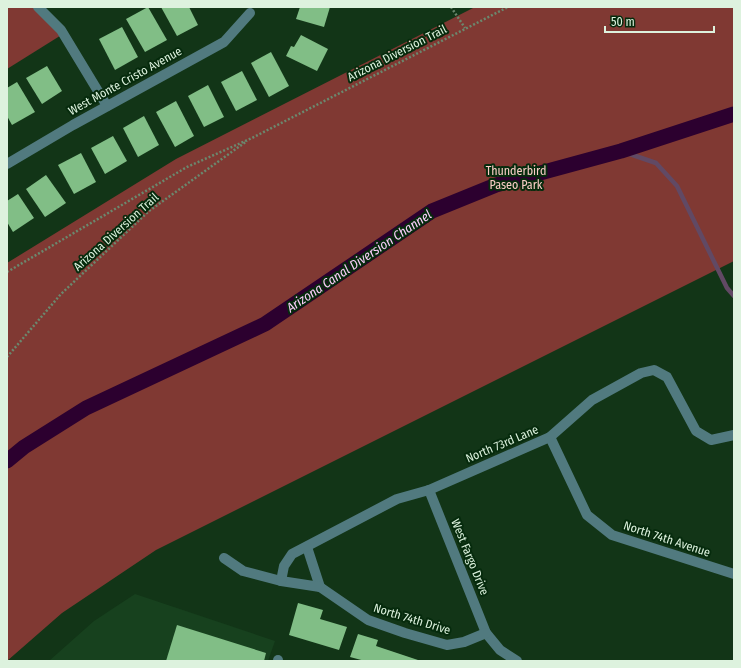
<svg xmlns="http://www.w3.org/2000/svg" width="741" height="668" viewBox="0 0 741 668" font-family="'Fira Sans Condensed',sans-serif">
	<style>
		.built { fill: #17411e }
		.green { fill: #803933 }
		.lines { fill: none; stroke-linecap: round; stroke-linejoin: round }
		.stream { stroke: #614964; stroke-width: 4.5 }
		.canal { stroke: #2c002f; stroke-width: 15 }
		.building { fill: #81be86 }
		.path { stroke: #6b886e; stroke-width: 2.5; stroke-dasharray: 2 2; stroke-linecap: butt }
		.minor { stroke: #517a7f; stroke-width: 10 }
		.labels { text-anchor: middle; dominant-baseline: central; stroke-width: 4; stroke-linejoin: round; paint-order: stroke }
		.street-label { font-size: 12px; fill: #ddf2de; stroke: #062b0d }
		.park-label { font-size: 12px; fill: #facdc7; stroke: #062b0d }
		.water-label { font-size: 13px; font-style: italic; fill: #fdcffd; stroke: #062b0d }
	</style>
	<rect width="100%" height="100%" fill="#123517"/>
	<!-- built -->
	<polygon class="built" points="135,594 275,641 268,661 49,661 94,621"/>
	<!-- green -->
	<g class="green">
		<polygon points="7,7 38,7 63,34 7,69"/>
		<polygon points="475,7 734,7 734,261 156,550 62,613 7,661 7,263 176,159"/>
	</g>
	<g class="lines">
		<!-- stream -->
		<polyline class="stream" points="621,151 656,163 677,186 727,288 734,296"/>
		<!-- canal -->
		<polyline class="canal" points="7,461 24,447 86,408 265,324 432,211 496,185 621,151 734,114"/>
	</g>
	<!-- building -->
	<g class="building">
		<polygon points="148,7 167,40 145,52 126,19"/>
		<polygon points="161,7 189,7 198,25 177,36"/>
		<polygon points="300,7 330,7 324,27 296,19"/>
		<polygon points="122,27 138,57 115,70 99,39"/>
		<polygon points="301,35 328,49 317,71 286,56 291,46 294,47"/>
		<polygon points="271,52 289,86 269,97 251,63"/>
		<polygon points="47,66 62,91 42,104 26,78"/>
		<polygon points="242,71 257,100 236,111 221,82"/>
		<polygon points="17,82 35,112 12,125 7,116 7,88"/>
		<polygon points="208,85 224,117 204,127 188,96"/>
		<polygon points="176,101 194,136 175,147 156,112"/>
		<polygon points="144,116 159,145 138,157 123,128"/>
		<polygon points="113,136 127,161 105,174 91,148"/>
		<polygon points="81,153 96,182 74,194 58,165"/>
		<polygon points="46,175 66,203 45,217 26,189"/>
		<polygon points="18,194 34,218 13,232 7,222 7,201"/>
		<polygon points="298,603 323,610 320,619 347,627 339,650 289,635"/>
		<polygon points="177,625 266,653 264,661 166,661"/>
		<polygon points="358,634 378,640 376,646 421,661 365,661 350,657"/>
	</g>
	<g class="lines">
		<!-- path -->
		<g class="path">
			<polyline points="451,7 465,28"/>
			<polyline points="7,272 187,167 252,138 508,7"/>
			<polyline points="7,357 61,294 149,211 247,141"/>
		</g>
		<!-- minor -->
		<g class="minor">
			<polyline points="38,7 61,30 107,106"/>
			<polyline points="7,164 73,125 224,42 250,13"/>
			<polyline points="550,437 587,515 612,535 734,574"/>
			<polyline points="429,490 486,633 500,650 517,661"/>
			<polyline points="307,547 320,587"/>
			<polyline points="224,558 243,571 281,581 320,587 368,620 405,633 447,645 464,642 486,633"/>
			<polyline points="281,581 284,566 292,554 397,499 429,490 550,437 592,400 641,373 654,370 667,377 696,431 711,440 734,435"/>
			<polyline points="278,661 278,660"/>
		</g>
	</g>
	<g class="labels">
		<!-- street labels -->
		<g class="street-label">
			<text transform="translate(397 53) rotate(-27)">Arizona Diversion Trail</text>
			<text transform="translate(125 81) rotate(-29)">West Monte Cristo Avenue</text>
			<text transform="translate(116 232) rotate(-42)">Arizona Diversion Trail</text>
			<text transform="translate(502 444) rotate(-23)">North 73rd Lane</text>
			<text transform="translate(667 539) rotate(18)">North 74th Avenue</text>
			<text transform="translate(470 557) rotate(68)">West Fargo Drive</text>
			<text transform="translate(412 619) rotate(17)">North 74th Drive</text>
		</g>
		<!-- park labels -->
		<g class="park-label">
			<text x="516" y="171">Thunderbird<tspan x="516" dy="14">Paseo Park</tspan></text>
		</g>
		<!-- water labels -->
		<g class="water-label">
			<text transform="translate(359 261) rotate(-34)">Arizona Canal Diversion Channel</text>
		</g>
	</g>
	<!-- border -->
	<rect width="741" height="668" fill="none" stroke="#ddf2de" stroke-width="16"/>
	<!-- scale -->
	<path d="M605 26v6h109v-6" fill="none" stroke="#ddf2de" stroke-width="2"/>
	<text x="611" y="26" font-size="12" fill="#ddf2de" stroke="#062b0d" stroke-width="3" paint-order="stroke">50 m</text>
</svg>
